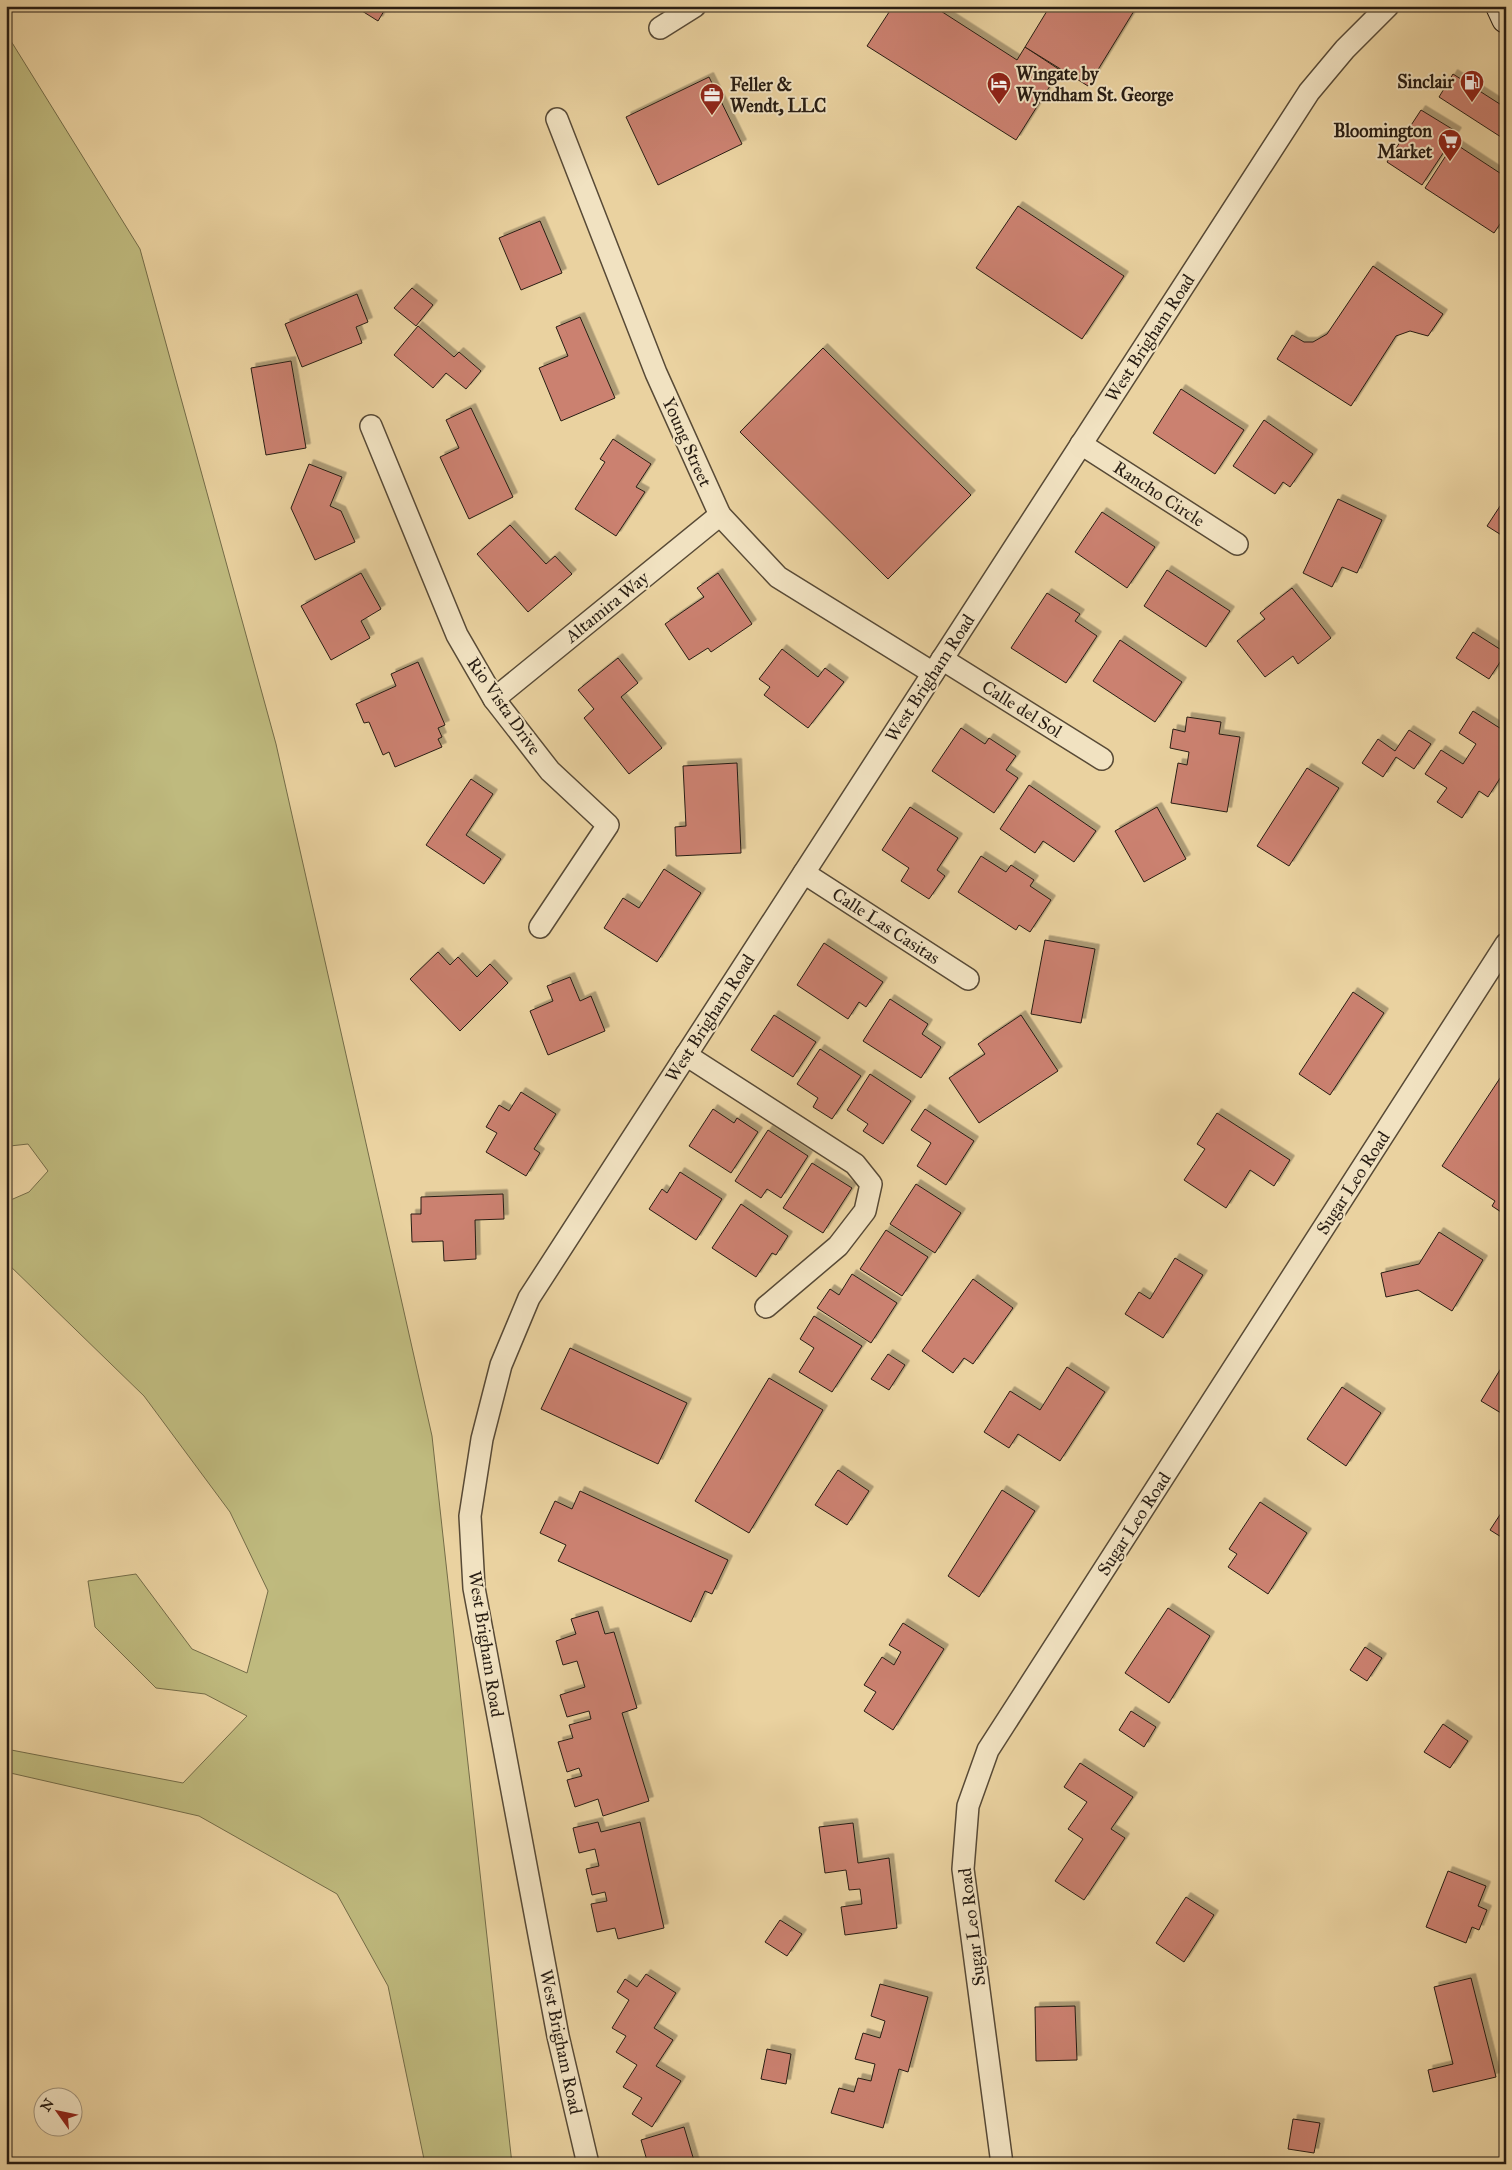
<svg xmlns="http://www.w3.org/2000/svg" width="1512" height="2170" viewBox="0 0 1512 2170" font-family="'IM FELL Great Primer',serif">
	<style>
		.green { fill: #bfba7e; stroke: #746c48 }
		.building { fill: #cb8170; stroke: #281d13; filter: url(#shadow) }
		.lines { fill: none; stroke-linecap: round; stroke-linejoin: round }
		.minor-casing { stroke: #584a36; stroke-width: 24 }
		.secondary-casing { stroke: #281d13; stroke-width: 30 }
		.minor { stroke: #f1e2c1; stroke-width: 21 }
		.secondary { stroke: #f1e2c1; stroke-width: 28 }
		.labels { text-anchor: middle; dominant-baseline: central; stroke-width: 4; stroke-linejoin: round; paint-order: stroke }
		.poi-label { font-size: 18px; font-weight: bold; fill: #281d13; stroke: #f1e2c1; text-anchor: start }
		.street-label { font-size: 18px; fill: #281d13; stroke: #f1e2c1 }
	</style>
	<defs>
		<filter id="shadow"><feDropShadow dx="4.5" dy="-4.5" stdDeviation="0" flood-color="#0004"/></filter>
	</defs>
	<rect width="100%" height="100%" fill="#ead2a0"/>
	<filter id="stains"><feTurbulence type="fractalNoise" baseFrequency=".004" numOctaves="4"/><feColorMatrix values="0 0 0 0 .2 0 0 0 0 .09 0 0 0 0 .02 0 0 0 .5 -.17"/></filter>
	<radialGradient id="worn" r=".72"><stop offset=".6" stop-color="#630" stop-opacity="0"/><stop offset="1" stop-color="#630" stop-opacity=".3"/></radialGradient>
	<!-- green -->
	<polygon class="green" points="6,33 140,249 276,744 432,1436 512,2164 425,2164 388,1986 337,1894 199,1816 6,1772 6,1749 183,1783 247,1716 205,1694 156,1688 95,1627 88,1581 136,1574 192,1649 247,1673 268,1591 230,1512 144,1396 6,1262 6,1202 29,1192 48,1171 28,1144 10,1146 6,1144"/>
	<!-- building -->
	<g class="building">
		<polygon points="354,6 387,6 378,21"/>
		<polygon points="893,6 933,6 1017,60 1025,47 1060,70 1016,140 867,46"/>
		<polygon points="1050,6 1137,6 1088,86 1025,47"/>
		<polygon points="1453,74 1506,108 1506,136 1504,139 1439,97"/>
		<polygon points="709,77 742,144 658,185 626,117"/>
		<polygon points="1421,110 1457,132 1422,185 1387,162"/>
		<polygon points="1454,143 1506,177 1506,215 1494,233 1425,188"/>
		<polygon points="1018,206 1124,276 1082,339 976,268"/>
		<polygon points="540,221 562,273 521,290 499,238"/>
		<polygon points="1373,266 1443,314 1428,336 1410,331 1396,336 1351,406 1277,359 1292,335 1304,342 1313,342 1327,334"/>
		<polygon points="412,288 433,305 416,326 394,308"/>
		<polygon points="357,294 368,322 356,327 362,343 302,367 285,324"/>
		<polygon points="580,317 615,398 561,421 539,368 568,356 556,327"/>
		<polygon points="418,326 454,357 459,352 481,371 466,389 446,373 433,388 394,355"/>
		<polygon points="823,348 971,495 888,579 740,432"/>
		<polygon points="291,361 306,448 266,455 251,368"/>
		<polygon points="1181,389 1244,430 1215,474 1153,433"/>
		<polygon points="471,408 513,497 469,519 440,457 459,448 446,420"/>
		<polygon points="1264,420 1313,454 1290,487 1283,482 1275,494 1233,466"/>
		<polygon points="613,439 651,464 636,487 645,492 616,536 575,509 605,462 600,459"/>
		<polygon points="309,464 342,477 330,506 341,511 355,542 315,560 291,508"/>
		<polygon points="1506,497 1506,538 1487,526"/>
		<polygon points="1338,499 1382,520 1357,573 1342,567 1332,587 1303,573"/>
		<polygon points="1102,512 1155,547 1127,588 1075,552"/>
		<polygon points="510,525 546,564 555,556 572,574 528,612 477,554"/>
		<polygon points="1167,570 1230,611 1206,647 1144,606"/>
		<polygon points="361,573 381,609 361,621 370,638 331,660 301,606"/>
		<polygon points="718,573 752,624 711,652 708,648 689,660 665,624 704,597 697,588"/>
		<polygon points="1292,588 1331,638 1298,664 1293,656 1265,677 1237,641 1265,619 1260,613"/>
		<polygon points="1047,593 1080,614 1075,621 1097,636 1066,683 1011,648"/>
		<polygon points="1473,632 1506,653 1489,679 1456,658"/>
		<polygon points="1120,640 1182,682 1155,722 1093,681"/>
		<polygon points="782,649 818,677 825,668 844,682 808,728 764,695 770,687 759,679"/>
		<polygon points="618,658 638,683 621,697 662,748 629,774 584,718 594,709 578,690"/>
		<polygon points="418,662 445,725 438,728 442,737 438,739 442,747 395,767 389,752 383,755 369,722 364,723 356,704 396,686 391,674"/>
		<polygon points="1473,711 1506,732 1506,769 1488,797 1479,791 1462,818 1437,802 1447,788 1425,774 1441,750 1463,764 1476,744 1459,733"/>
		<polygon points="1187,717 1221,722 1219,734 1240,737 1227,812 1171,803 1178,763 1187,765 1189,752 1170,748 1173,729 1185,732"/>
		<polygon points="961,728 985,744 989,738 1016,756 1006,770 1018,778 994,813 932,771"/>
		<polygon points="1409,730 1431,744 1414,769 1396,757 1383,777 1362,763 1378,739 1395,751"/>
		<polygon points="737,763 741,853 676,856 675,827 686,826 683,766"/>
		<polygon points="1307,768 1339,788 1289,866 1257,846"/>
		<polygon points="471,779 493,794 466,835 501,859 484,884 426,845"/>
		<polygon points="1029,785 1096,831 1074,862 1043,841 1035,853 1000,829"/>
		<polygon points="910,807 958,838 937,870 945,876 929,899 901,881 909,868 882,850"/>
		<polygon points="1157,807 1186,859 1144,882 1115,831"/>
		<polygon points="981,856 1006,872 1011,865 1034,880 1030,886 1051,900 1030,932 1019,925 1016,930 958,892"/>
		<polygon points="664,869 701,893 657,962 604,928 623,898 639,908"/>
		<polygon points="1045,940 1095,949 1081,1023 1031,1014"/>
		<polygon points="824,943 883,982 866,1007 859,1002 848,1019 797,985"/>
		<polygon points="438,952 450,965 458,957 477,977 490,964 508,983 460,1031 410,979"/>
		<polygon points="570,977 580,1001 591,996 605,1031 548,1055 530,1011 553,1001 547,986"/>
		<polygon points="1353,992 1384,1013 1330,1095 1299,1074"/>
		<polygon points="890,999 928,1024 922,1034 941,1047 921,1078 863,1041"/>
		<polygon points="774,1015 816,1042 793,1077 751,1050"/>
		<polygon points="1021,1015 1058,1071 979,1123 949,1078 985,1054 978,1044"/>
		<polygon points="820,1049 861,1076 832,1119 813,1107 818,1098 797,1084"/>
		<polygon points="1506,1069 1506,1211 1504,1214 1492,1206 1495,1201 1442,1166"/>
		<polygon points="870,1074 911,1101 883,1144 863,1131 868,1124 847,1110"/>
		<polygon points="521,1092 556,1114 534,1149 540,1153 526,1176 486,1152 497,1133 486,1127 499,1105 509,1111"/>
		<polygon points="713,1109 734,1123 737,1118 758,1132 731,1173 689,1146"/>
		<polygon points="925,1109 974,1141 946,1185 917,1166 931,1143 911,1130"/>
		<polygon points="1217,1113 1290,1160 1274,1186 1250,1170 1226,1208 1184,1180 1205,1149 1197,1144"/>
		<polygon points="768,1130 808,1156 781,1198 767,1189 761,1198 735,1181"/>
		<polygon points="812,1163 852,1188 823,1233 783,1208"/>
		<polygon points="680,1172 722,1199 696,1240 649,1209 662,1189 667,1193"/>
		<polygon points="916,1184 961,1213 935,1253 890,1224"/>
		<polygon points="503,1194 504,1219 475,1220 476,1259 444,1261 443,1241 412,1242 411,1214 421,1214 421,1197"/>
		<polygon points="741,1204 788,1236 776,1255 772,1253 756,1277 712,1248"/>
		<polygon points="886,1230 928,1257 902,1296 860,1269"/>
		<polygon points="1439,1232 1483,1260 1452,1311 1418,1290 1386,1297 1381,1273 1419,1264"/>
		<polygon points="1175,1258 1203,1275 1163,1338 1125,1314 1139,1292 1150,1299"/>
		<polygon points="852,1274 897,1303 871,1343 817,1308 830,1289 839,1295"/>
		<polygon points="973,1279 1013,1308 973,1364 964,1358 953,1373 922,1351"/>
		<polygon points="814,1316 862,1346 832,1392 799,1372 814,1348 800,1339"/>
		<polygon points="570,1348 687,1403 658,1464 541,1409"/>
		<polygon points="888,1354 905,1365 889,1390 871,1379"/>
		<polygon points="1506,1360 1506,1416 1481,1401"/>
		<polygon points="1067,1367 1105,1392 1060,1461 1018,1434 1009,1448 984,1432 1010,1391 1040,1410"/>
		<polygon points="769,1378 823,1410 749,1533 695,1501"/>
		<polygon points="1342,1387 1381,1413 1346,1466 1307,1439"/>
		<polygon points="838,1470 869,1491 847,1525 815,1505"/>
		<polygon points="1002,1490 1035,1511 979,1597 948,1576"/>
		<polygon points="580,1491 728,1560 712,1594 705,1591 691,1622 558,1561 566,1545 540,1533 555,1501 572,1509"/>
		<polygon points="1260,1502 1307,1533 1268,1594 1228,1567 1237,1554 1229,1549"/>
		<polygon points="1505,1507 1506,1507 1506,1540 1490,1530"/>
		<polygon points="1168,1608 1210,1636 1169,1703 1125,1673"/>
		<polygon points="598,1611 605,1634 614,1632 637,1708 622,1713 649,1801 603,1816 598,1799 575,1807 567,1780 582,1776 579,1768 567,1772 558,1742 573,1738 569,1725 591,1719 589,1711 567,1717 560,1695 585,1687 577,1661 563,1665 556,1641 576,1634 571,1619"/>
		<polygon points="903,1623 944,1649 893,1730 864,1711 876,1692 864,1685 882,1657 894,1665 901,1652 889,1645"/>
		<polygon points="1365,1647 1382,1658 1367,1681 1350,1670"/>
		<polygon points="1131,1711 1156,1727 1144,1747 1119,1730"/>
		<polygon points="1443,1724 1468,1741 1450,1768 1424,1752"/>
		<polygon points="1080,1763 1133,1797 1111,1829 1125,1838 1084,1900 1055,1881 1083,1839 1068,1829 1087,1802 1064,1787"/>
		<polygon points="598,1822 601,1832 640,1822 664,1928 618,1939 615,1928 597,1932 591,1904 607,1901 605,1892 592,1895 586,1869 599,1866 595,1849 579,1853 573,1828"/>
		<polygon points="853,1823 858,1863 889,1858 897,1928 845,1935 841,1907 862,1904 860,1889 849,1890 846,1870 825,1873 819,1827"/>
		<polygon points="1448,1871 1486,1886 1478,1906 1487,1910 1479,1930 1472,1927 1466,1943 1426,1927"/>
		<polygon points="1186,1897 1214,1915 1184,1962 1156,1943"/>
		<polygon points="780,1920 802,1934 787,1956 765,1942"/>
		<polygon points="646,1974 676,1993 654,2028 673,2040 656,2066 681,2081 652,2127 632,2114 642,2098 623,2087 637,2065 616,2052 626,2036 612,2028 629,2000 617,1992 625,1979 637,1987"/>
		<polygon points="1471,1978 1496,2077 1433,2092 1428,2070 1453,2064 1434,1987"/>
		<polygon points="880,1984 928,1997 908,2072 899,2069 883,2128 831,2113 839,2088 854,2092 858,2078 871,2081 875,2064 855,2059 863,2033 880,2038 885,2021 871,2016"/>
		<polygon points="1075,2006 1077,2060 1036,2061 1035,2007"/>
		<polygon points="767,2049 791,2054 786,2084 761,2079"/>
		<polygon points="1293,2119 1320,2123 1314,2153 1288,2149"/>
		<polygon points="684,2127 695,2164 648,2164 641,2140"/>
	</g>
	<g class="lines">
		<defs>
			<g id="minor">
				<polyline points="660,28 695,6"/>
				<polyline points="557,119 656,373 720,515 778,577 933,673"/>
				<polyline points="371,426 457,635 494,699 550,771 608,825 540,927"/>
				<polyline points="1081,444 1237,544"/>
				<polyline points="942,659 1102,759"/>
				<polyline points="494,699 720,515"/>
				<polyline points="804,873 968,979"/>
				<polyline points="686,1055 855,1164 871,1184 865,1211 838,1246 766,1307"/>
				<polyline points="588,2164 558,2036 474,1588 470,1516 482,1439 501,1365 529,1298 1309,92 1345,49 1388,6"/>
				<polyline points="1002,2164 963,1869 968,1806 988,1750 1506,944"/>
			</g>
			<polyline id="secondary" points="1500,6 1506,19"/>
		</defs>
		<!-- minor casing -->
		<use href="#minor" class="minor-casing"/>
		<!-- secondary casing -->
		<use href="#secondary" class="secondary-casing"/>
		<!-- minor -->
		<use href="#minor" class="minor"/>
		<!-- secondary -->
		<use href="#secondary" class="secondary"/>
	</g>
	<!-- icons -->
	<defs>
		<symbol id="fuel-pin" viewBox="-11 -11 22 30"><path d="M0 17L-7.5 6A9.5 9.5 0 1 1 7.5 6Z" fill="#8f2418" stroke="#f1e2c1"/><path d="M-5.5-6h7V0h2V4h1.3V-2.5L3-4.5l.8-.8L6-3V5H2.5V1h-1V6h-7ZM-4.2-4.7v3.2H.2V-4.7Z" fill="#fff"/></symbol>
		<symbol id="hotel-pin" viewBox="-11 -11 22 30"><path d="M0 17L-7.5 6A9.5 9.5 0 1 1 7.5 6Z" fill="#8f2418" stroke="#f1e2c1"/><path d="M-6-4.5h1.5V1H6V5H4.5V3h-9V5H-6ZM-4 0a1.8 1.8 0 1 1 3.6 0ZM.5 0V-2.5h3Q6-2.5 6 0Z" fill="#fff"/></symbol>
		<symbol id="office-pin" viewBox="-11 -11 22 30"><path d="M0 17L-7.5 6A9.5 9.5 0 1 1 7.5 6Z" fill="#8f2418" stroke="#f1e2c1"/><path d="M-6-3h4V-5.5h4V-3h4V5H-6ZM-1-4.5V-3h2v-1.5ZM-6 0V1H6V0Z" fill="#fff"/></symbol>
		<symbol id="supermarket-pin" viewBox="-11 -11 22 30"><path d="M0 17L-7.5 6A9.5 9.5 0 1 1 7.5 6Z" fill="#8f2418" stroke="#f1e2c1"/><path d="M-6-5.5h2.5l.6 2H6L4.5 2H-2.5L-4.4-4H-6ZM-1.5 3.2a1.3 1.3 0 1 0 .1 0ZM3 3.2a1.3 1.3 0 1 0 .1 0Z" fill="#fff"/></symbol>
	</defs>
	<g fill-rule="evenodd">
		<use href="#fuel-pin" x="1458" y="68" width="28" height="38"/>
		<use href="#hotel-pin" x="985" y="70" width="28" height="38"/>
		<use href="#office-pin" x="698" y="81" width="28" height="38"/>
		<use href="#supermarket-pin" x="1436" y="127" width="28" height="38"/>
	</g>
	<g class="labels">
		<!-- poi labels -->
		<g class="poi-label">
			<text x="1016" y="74">Wingate by<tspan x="1016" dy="21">Wyndham St. George</tspan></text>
			<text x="1454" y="82" text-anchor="end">Sinclair</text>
			<text x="730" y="85">Feller &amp;<tspan x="730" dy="21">Wendt, LLC</tspan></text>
			<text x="1432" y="131" text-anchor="end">Bloomington<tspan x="1432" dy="21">Market</tspan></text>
		</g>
		<!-- street labels -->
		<g class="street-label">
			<text transform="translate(1150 338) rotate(-57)">West Brigham Road</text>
			<text transform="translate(687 442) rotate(66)">Young Street</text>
			<text transform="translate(1159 494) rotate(33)">Rancho Circle</text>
			<text transform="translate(607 607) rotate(-39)">Altamira Way</text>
			<text transform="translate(930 678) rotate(-57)">West Brigham Road</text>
			<text transform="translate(504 706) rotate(55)">Rio Vista Drive</text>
			<text transform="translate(1022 709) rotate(32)">Calle del Sol</text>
			<text transform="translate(886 926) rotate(33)">Calle Las Casitas</text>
			<text transform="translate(710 1018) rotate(-57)">West Brigham Road</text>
			<text transform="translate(1353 1183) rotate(-57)">Sugar Leo Road</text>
			<text transform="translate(1134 1524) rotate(-57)">Sugar Leo Road</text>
			<text transform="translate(486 1644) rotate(81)">West Brigham Road</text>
			<text transform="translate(972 1927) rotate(-97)">Sugar Leo Road</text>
			<text transform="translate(561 2042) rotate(78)">West Brigham Road</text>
		</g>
	</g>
	<!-- margin -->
	<rect width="1512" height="2170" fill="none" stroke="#ead2a0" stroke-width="25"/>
	<rect x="8" y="8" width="1497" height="2155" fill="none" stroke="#281d13" stroke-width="2.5"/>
	<rect x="12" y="12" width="1487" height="2145" fill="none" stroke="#281d13"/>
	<!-- north arrow -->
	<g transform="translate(58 2112) rotate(303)"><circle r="24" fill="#f1e2c1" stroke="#a1937b"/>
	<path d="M0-4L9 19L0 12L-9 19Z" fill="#8f2418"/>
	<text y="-8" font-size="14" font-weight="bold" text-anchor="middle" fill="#281d13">N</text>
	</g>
	<rect width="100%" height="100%" filter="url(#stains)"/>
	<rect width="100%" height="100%" fill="url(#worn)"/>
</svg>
